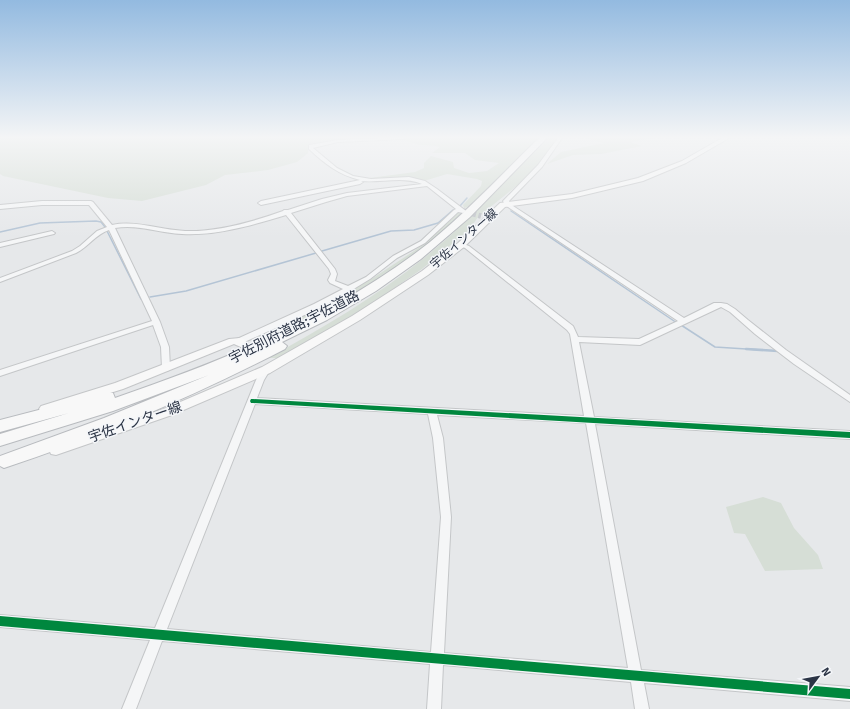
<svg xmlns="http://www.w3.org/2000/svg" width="850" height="709" viewBox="0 0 850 709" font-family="Signika,'Noto Sans JP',sans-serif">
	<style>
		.green { fill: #d6ded6 }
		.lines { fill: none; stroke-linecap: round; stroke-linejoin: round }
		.stream-far1 { stroke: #b4c4d5; stroke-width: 1.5 }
		.stream { stroke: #b4c4d5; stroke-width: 2.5 }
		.street-tunnel { stroke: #c1c4c9; stroke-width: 5.5; stroke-dasharray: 5.5 2.5; stroke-linecap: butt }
		.street-casing { stroke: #c4c6c8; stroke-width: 2 }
		.secondary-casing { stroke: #c4c6c8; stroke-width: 2 }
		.highway-casing { stroke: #b8bbbf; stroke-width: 2 }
		.street { fill: #f5f6f7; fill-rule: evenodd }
		.secondary { fill: #f8f8f8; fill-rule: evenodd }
		.highway { fill: #f8f8f8; fill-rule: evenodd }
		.cycleway-casing { stroke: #f4f6f9; stroke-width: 2 }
		.cycleway { fill: #00873e; fill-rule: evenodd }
		.labels { text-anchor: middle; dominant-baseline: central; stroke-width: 3; stroke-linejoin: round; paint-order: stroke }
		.far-street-label { font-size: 12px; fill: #2b3445; stroke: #f4f6f9 }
		.street-label { font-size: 14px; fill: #2b3445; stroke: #f4f6f9 }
	</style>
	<rect width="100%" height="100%" fill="#e6e8ea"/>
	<!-- green -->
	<g class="green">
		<path d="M 0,138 L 539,138 C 527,150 476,207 464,208 L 463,205 L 481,186 L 482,181 L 477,179 L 447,174 L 424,181 L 409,177 L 362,179 L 415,172 L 424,168 L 424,163 L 431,156 L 453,162 L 454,168 L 469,173 L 487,171 L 499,163 L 475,160 L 465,153 L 432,153 L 440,147 C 434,145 429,146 422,145 C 414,145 407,139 398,139 C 368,139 337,142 308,147 L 308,153 L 297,162 L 268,170 L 225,175 L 206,185 L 142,201 L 108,198 L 3,176 L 0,174 Z"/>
		<path d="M 549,138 L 556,138 L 549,156 L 524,180 L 478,217 L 469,230 L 422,269 L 358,313 L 278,358 L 268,358 C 322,328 376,297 424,258 C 469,222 508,178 549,138 Z"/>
		<polygon points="586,138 654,138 630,142 642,146 601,154 573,155 547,164 561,152 604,143"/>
		<path d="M 458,213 L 463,213 C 435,239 406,262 374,282 C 336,306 294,323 253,342 L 257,336 L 373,278 L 423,245 Z"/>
		<polygon points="763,497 781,503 794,528 818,555 823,569 765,571 745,534 734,533 726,507"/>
	</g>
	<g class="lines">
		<!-- stream-far1 -->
		<g class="stream-far1">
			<polyline points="460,206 467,198"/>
			<polyline points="511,211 677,323"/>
			<polyline points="107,231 141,299"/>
			<polyline points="0,232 40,223 96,221 101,222 105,227"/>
			<polyline points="322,251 391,231 414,230 438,223 453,210"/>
			<polyline points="150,297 186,291 316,253"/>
			<polyline points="681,325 715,347 762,350"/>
		</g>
		<!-- stream -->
		<polyline class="stream" points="746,349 778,351"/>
		<!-- street-tunnel -->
		<polyline class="street-tunnel" points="463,211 481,216"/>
		<defs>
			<g id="street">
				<path d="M 382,138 L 405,138 L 403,139 L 338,142 L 313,148 L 337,168 L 353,176 L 371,179 L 409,177 L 425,181 L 437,189 L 466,211 L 463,213 L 458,212 L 425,243 L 397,258 L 370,279 L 352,290 L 320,308 L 240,344 L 236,341 L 237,339 L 314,304 L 343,289 L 330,283 L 328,280 L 331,274 L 329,269 L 286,215 C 253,225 217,236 182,234 C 159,233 138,224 115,228 L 160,322 L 169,347 L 170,368 L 169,370 L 166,371 L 162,368 L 161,347 L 153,325 L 0,376 L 0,370 L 152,321 L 109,230 C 96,234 88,247 76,253 L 0,282 L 0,278 L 72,251 L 80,246 L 97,231 L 107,227 L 89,205 L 42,205 L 0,209 L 0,205 L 42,201 L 91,201 L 93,202 L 112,225 C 137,220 160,230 185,231 C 218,232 252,222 283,211 L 284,210 L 288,210 L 322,199 L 347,193 L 422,184 C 403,176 381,183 361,181 L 363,182 L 360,184 L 261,205 L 258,203 L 261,201 L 360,180 C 339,175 325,164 309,149 L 309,145 L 338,140 ZM 427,186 L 456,209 L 454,210 L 421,241 L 393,256 L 366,277 L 348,286 L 335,281 L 337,274 L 335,269 L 291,213 L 326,202 L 347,196 Z"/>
				<path d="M 558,138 L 562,138 L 542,167 L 509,201 L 510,204 L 684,318 L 714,303 L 721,303 L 727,304 L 735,309 L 748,320 L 786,350 L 850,395 L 850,402 L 794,364 L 755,334 L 730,312 L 721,307 L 640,345 L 579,342 L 594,417 L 850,431 L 850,439 L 595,424 L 641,670 L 850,687 L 850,701 L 644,683 L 649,709 L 635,709 L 631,682 L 443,665 L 441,709 L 427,709 L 430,664 L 162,641 L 136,709 L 122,709 L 150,640 L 0,627 L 0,615 L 155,628 L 256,380 L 263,368 L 269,368 L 270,370 L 264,380 L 257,398 L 584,416 L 570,334 L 567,330 L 465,248 L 458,245 L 461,243 L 469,246 L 573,326 L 578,337 L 639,339 L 678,321 L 505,205 L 503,201 L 504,200 L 538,165 ZM 255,404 L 428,414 L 433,438 L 441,517 L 431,652 L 167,629 ZM 437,415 L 586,423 L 628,668 L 444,653 L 451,517 L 443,438 Z"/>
				<polygon points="52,231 55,233 54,234 0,247 0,243"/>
			</g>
			<g id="secondary">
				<polygon points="722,138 729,138 686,163 643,181 572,198 505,207 464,247 428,275 360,320 270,373 172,415 56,455 51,454 49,450 51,446 164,409 262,367 352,316 422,271 458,243 500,203 572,194 638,178 682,161"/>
				<polygon points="240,338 244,339 248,344 247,346 243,348 234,344 123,389 45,413 41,412 39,409 41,406 115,383 229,339"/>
			</g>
			<path id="highway" d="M 539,138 L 547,138 L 470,217 L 421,259 L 376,291 L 327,320 L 282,342 L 287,346 L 285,349 C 194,396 101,436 4,468 L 0,466 L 0,456 L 104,418 L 209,375 L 113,411 L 0,446 L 0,434 L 69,413 L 0,432 L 0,420 L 108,392 L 113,393 L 115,398 C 225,360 338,315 430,242 C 469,210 503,173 539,138 Z"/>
		</defs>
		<!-- street casing -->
		<use href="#street" class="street-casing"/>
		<!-- secondary casing -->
		<use href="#secondary" class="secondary-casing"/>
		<!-- highway casing -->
		<use href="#highway" class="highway-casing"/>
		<!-- street -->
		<use href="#street" class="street"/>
		<!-- secondary -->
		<use href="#secondary" class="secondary"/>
		<!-- highway -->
		<use href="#highway" class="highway"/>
		<defs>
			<g id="cycleway">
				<polygon points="251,399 253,399 850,432 850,438 253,403 251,403 250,401"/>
				<polygon points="0,616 850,689 850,699 0,626"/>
			</g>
		</defs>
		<!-- cycleway casing -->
		<use href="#cycleway" class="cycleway-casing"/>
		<!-- cycleway -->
		<use href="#cycleway" class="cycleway"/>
	</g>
	<!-- sky -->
	<linearGradient id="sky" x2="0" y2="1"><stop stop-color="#93bae0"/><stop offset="0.58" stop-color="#f4f5f6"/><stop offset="1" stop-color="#f4f5f6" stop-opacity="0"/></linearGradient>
	<rect width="850" height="237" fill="url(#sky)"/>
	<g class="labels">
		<!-- far-street labels -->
		<g class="far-street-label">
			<text transform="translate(464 239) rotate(-41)">宇佐インター線</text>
		</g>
		<!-- street labels -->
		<g class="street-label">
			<text transform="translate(294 327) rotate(-27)">宇佐別府道路;宇佐道路</text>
			<text transform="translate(135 422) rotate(-19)">宇佐インター線</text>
		</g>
	</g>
	<!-- north arrow -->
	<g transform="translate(818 677) rotate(58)" stroke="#f4f6f9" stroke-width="3" paint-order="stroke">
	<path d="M0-3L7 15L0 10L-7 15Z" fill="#2b3445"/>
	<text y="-6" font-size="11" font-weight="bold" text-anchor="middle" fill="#2b3445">N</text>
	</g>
</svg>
